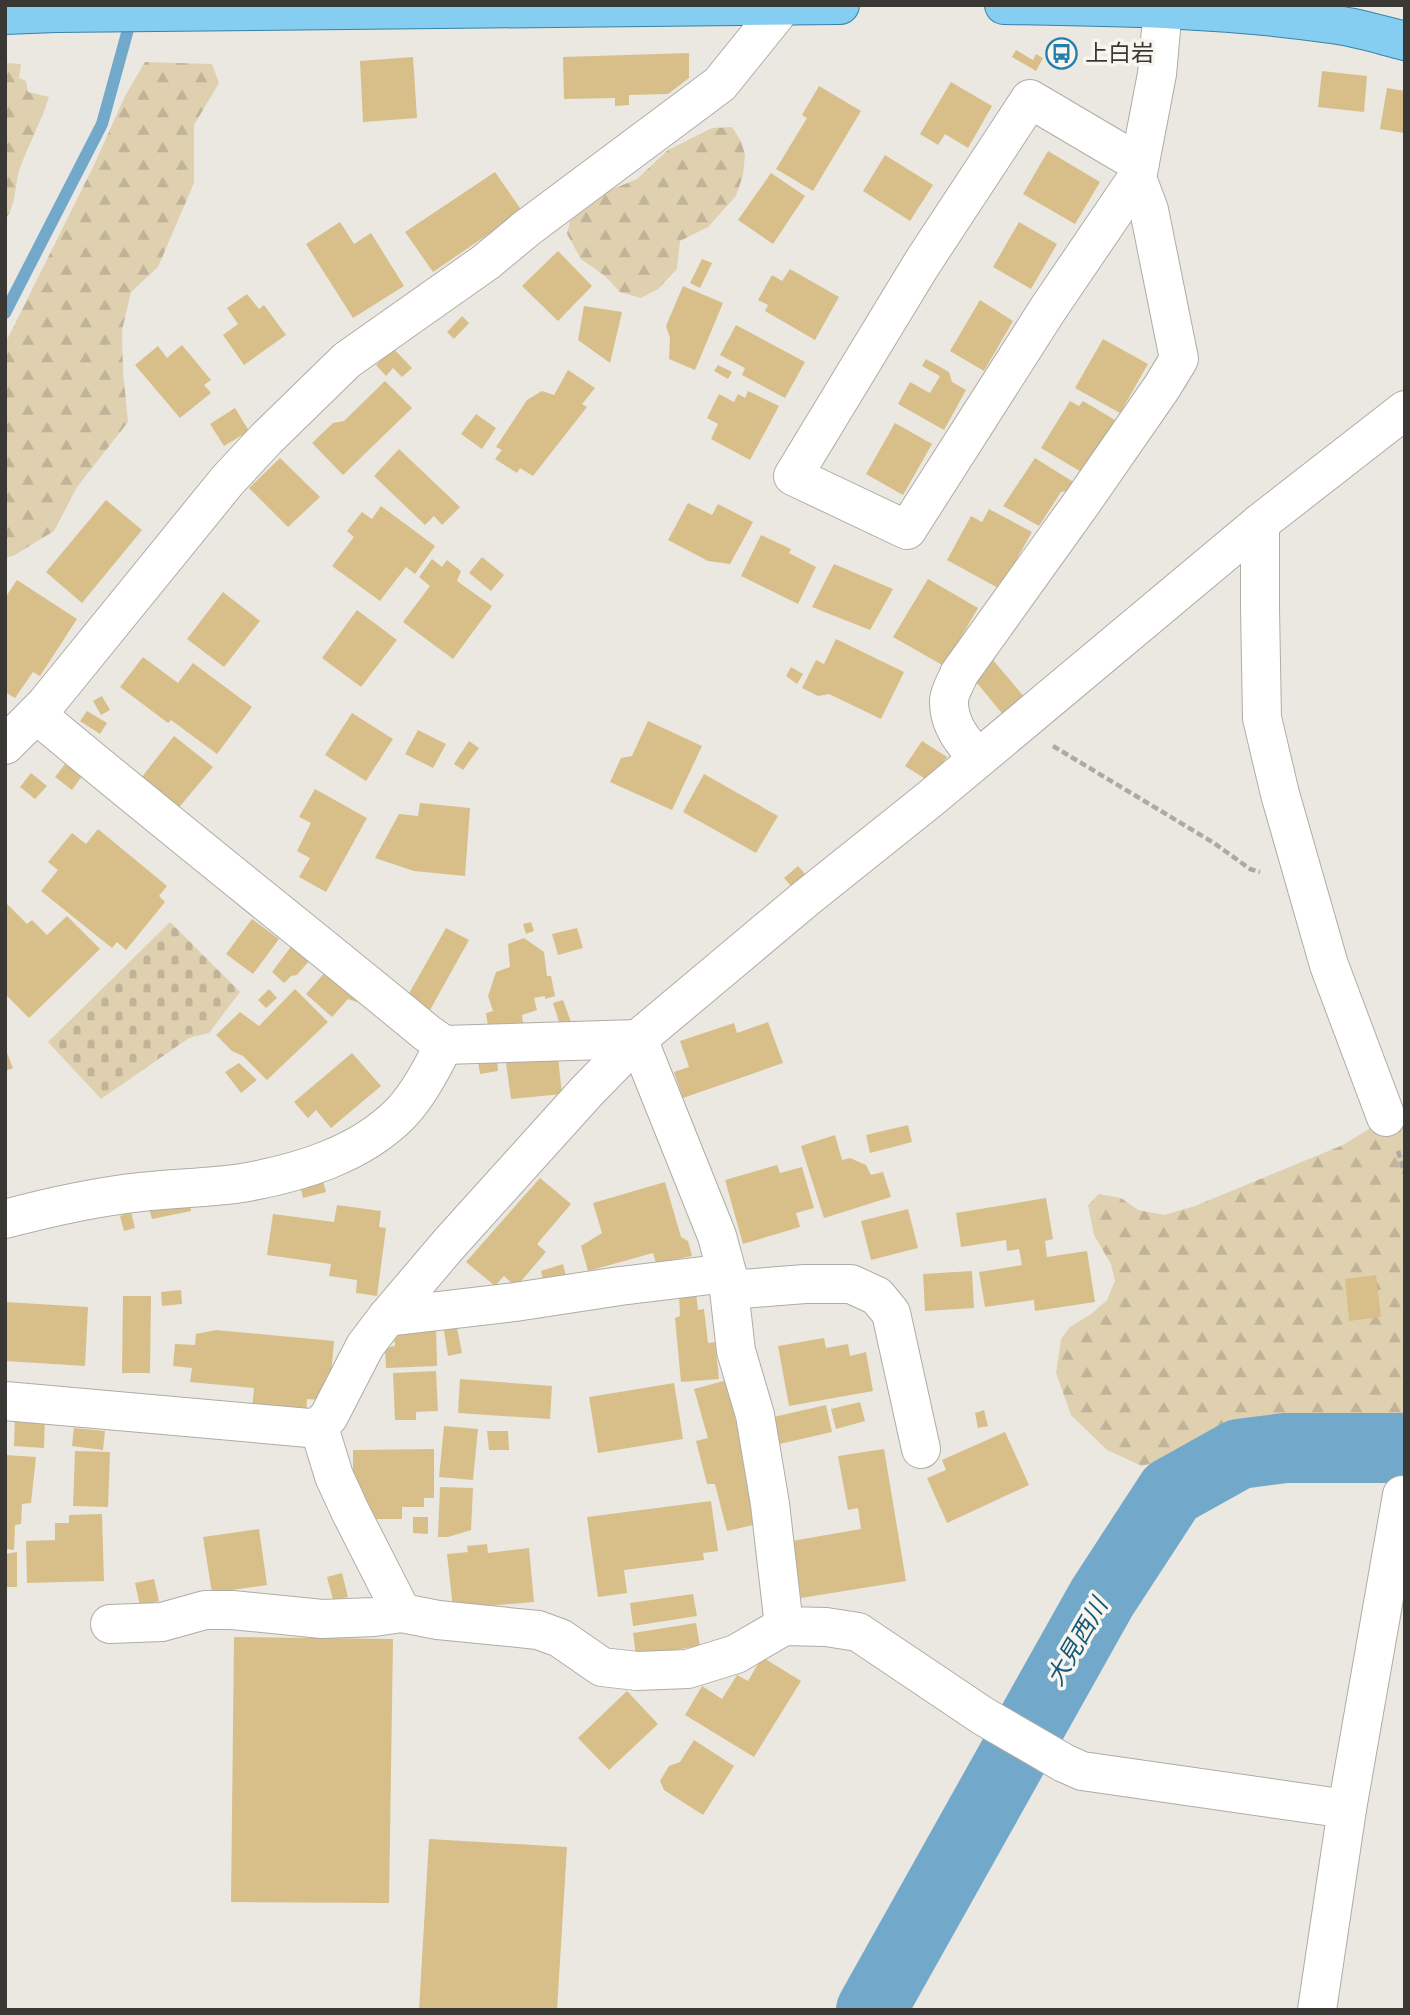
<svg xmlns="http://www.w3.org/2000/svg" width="1410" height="2015" viewBox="0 0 1410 2015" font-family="'Work Sans','Noto Sans JP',sans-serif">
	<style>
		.forest { fill: url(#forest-firs) }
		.cemetery { fill: url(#cemetery-stones) }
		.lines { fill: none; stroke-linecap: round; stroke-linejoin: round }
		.stream { stroke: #72a9cb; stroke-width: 12 }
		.river { stroke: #72a9cb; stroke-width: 70 }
		.building { fill: #d8bf89 }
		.minor-casing { stroke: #afaca6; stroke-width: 40 }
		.major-casing { stroke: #3683a9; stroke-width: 40 }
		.path { stroke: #adaaa4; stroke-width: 4.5; stroke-dasharray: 7 3.5; stroke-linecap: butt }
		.minor { stroke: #fff; stroke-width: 38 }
		.major { stroke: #85cdf1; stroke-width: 38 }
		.labels { text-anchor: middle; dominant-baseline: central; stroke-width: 7; stroke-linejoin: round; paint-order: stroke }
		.poi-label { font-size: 23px; fill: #3a3835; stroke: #f8f5ee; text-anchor: start }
		.water-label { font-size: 24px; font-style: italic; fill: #14587a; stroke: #f8f5ee }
	</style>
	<defs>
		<pattern id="forest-firs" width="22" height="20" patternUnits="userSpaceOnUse" patternTransform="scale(1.75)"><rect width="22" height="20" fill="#dfd0b0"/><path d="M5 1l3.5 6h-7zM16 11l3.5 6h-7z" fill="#c0b398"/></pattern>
		<pattern id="cemetery-stones" width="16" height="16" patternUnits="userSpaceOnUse" patternTransform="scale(1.75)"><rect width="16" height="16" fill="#dfd0b0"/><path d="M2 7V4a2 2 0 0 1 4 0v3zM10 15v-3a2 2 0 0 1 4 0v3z" fill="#c0b398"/></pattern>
	</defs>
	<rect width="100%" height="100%" fill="#ebe8e1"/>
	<!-- forest -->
	<g class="forest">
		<polygon points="145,62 212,64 219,83 194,125 194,183 158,267 131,292 122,330 123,371 128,422 77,487 54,531 13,556 5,558 5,344 94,165 125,96"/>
		<path d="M 5,63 L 21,64 L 19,78 L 26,81 L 28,92 L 49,97 C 41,122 29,144 20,168 C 14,186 17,204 5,220 Z"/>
		<polygon points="732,127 741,141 745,155 743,175 736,196 708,227 680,241 677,269 658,289 641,298 620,292 605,276 581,259 567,234 570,221 608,191 637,179 668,150 712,128"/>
		<polygon points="1405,1111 1405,1414 1338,1417 1258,1425 1201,1442 1174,1457 1142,1466 1107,1450 1071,1415 1056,1373 1061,1339 1070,1327 1091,1314 1107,1300 1115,1281 1111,1264 1094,1235 1088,1205 1099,1194 1121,1198 1138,1210 1164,1215 1195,1206 1343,1145 1369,1129"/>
	</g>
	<!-- cemetery -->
	<polygon class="cemetery" points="170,922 240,992 209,1033 189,1038 101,1099 48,1042"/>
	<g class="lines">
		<!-- stream -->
		<polyline class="stream" points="5,313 102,124 132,15"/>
		<!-- river -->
		<polyline class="river" points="871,2010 1102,1598 1171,1492 1239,1454 1285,1448 1405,1448"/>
	</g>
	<!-- building -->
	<g class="building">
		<polygon points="1016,50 1033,60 1036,54 1043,58 1036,71 1012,57"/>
		<polygon points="689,53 689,78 668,94 629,95 629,105 615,106 615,98 564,99 563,57"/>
		<polygon points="413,57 417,118 363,122 360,61"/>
		<polygon points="1322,71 1367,76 1364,112 1318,107"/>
		<polygon points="951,82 992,106 968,148 945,134 938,145 920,134"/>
		<polygon points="819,86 861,111 813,191 776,169 807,118 802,115"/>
		<polygon points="1387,88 1405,91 1405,133 1380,129"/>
		<polygon points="1048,151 1100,182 1075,224 1023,194"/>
		<polygon points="885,155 933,185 910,221 863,191"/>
		<polygon points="495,172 522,211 433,272 405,232"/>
		<polygon points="771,173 805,196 773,244 738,220"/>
		<polygon points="340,222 354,244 371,233 404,286 353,318 306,244"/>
		<polygon points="1019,222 1057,244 1031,289 993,267"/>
		<polygon points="558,251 592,286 558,321 522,286"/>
		<polygon points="702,259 712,263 700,288 690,283"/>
		<polygon points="790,269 839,297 815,340 765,311 768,305 758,300 772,275 782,281"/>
		<polygon points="683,286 723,303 695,370 669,359 670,338 666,326"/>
		<polygon points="247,294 259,309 264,305 286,335 244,365 223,335 238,324 227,308"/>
		<polygon points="980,300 1013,321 984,371 950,351"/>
		<polygon points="584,306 622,312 610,363 578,340"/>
		<polygon points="462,316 469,323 454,339 447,332"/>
		<polygon points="736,325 805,362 785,398 742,375 745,368 720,355"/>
		<polygon points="1103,339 1148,364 1120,413 1075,388"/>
		<polygon points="182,345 211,380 204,385 211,393 180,418 135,365 158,346 167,358"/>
		<polygon points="393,348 412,368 402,377 393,368 386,376 376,365"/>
		<polygon points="926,359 949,372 952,382 966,390 944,430 898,404 910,382 930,393 940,376 922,366"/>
		<polygon points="718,365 732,372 728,379 714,371"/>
		<polygon points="568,370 595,388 582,404 587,407 533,476 520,468 517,473 495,459 502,450 496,447 527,400 542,391 554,395"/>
		<polygon points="385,381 412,408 343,475 312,443 333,423 344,421"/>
		<polygon points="748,391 779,406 750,460 711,439 718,424 707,418 719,394 734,402 738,394 745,398"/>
		<polygon points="1070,401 1079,406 1083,401 1115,420 1083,473 1041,448"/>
		<polygon points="235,408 249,431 224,446 210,424"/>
		<polygon points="476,414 496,428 482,449 461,434"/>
		<polygon points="895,423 932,444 903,495 866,474"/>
		<polygon points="399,449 460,507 442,525 434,516 425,525 374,476"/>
		<polygon points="280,458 320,497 288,527 249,488"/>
		<polygon points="1035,458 1075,483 1072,490 1061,492 1039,526 1003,506"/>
		<polygon points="106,500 142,530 82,603 46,572"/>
		<polygon points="688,503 712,515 718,504 753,522 730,564 708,561 668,540"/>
		<polygon points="381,506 435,546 415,574 406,567 380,601 332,566 354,537 347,531 362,512 372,519"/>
		<polygon points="989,509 1032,532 1000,589 947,560 971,516 982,522"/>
		<polygon points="761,535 791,549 789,553 816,567 798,604 741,576"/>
		<polygon points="482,557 504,575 491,591 469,573"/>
		<polygon points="432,559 442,567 447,560 461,571 457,581 492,606 453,659 403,622 430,586 419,577"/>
		<polygon points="834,564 893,589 870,630 812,607"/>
		<polygon points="928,579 978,608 944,666 893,637"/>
		<polygon points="17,580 77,619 40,676 33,672 15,698 5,692 5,598"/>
		<polygon points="223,592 260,621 224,667 187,639"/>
		<polygon points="357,610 397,640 361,687 322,658"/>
		<polygon points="836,639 904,672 881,719 829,694 818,696 802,688 816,660 824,664"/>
		<polygon points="143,657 178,683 193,663 252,707 217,754 171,720 168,723 120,687"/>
		<polygon points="993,660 1026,699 1005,717 972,677"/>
		<polygon points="791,667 803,674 797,684 786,676"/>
		<polygon points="102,696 110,710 101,715 93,701"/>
		<polygon points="87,711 107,723 100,734 80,721"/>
		<polygon points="352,713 393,739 366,781 325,755"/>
		<polygon points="648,721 702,746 672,810 610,782 621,758 632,756"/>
		<polygon points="418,730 446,744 433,768 405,754"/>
		<polygon points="174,736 213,767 175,812 138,782"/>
		<polygon points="469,741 479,748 463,770 454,764"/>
		<polygon points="922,741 947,757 930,782 905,766"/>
		<polygon points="65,764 82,776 72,790 55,777"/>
		<polygon points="31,773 47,786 35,799 20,787"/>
		<polygon points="704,774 778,816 756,853 683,812"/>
		<polygon points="315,789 367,818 326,892 299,877 310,858 297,851 311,823 299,817"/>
		<polygon points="420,803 470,808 465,876 414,871 375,858 399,814 418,816"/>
		<polygon points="98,829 167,886 159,896 165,902 126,950 117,942 112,948 41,891 58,870 48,862 72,833 86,844"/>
		<polygon points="798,866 805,874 791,886 784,878"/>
		<polygon points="5,902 27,924 32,920 47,935 67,916 100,949 29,1018 5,994"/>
		<polygon points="252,919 279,939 253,974 226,954"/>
		<polygon points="531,922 534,931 526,934 523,924"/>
		<polygon points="446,928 469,940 430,1010 407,997"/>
		<polygon points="577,928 583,948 558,955 552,934"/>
		<polygon points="524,938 544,952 547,976 551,976 555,996 545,999 545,996 534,998 537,1010 522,1015 523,1023 506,1027 505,1023 488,1026 486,1013 493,1011 488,996 496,972 510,967 508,944"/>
		<polygon points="296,940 314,955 297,975 291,976 284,983 272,972"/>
		<polygon points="327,970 361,998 357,1002 348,999 332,1017 306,994"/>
		<polygon points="269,989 277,998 266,1008 258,1000"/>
		<polygon points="295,989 328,1022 267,1080 243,1056 232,1051 216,1035 240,1012 259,1026"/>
		<polygon points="563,1000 571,1022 560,1025 553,1003"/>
		<polygon points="768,1022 783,1063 683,1098 674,1072 689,1067 680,1041 734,1023 737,1033"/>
		<polygon points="5,1048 13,1068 5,1071"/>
		<polygon points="352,1053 381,1086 331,1128 316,1110 308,1118 294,1102"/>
		<polygon points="558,1057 562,1094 511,1099 506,1063"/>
		<polygon points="497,1059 498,1071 480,1074 478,1062"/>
		<polygon points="239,1063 257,1080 241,1093 225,1072"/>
		<polygon points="908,1125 912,1142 870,1153 866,1135"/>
		<polygon points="835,1135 842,1160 850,1158 866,1165 871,1175 883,1172 891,1197 824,1218 801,1146"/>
		<polygon points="777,1165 780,1173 802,1167 814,1208 796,1213 800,1227 743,1244 725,1180"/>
		<polygon points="321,1174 326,1192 303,1198 299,1180"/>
		<polygon points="540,1178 571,1204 537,1244 546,1252 516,1287 504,1276 495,1286 466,1262"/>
		<polygon points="665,1182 681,1237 688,1241 692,1256 656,1263 653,1253 588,1271 581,1246 602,1233 593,1203"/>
		<polygon points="1046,1198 1053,1239 1045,1241 1047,1257 1087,1251 1095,1302 1035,1311 1034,1300 985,1307 979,1272 1022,1265 1019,1249 1007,1251 1006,1240 961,1247 956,1213"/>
		<polygon points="189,1200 191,1211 152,1219 149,1208"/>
		<polygon points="337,1205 381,1211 379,1227 386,1228 377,1296 356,1293 357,1280 329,1276 331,1264 267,1255 273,1214 334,1222"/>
		<polygon points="908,1209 918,1248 871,1260 861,1221"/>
		<polygon points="131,1212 135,1228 124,1231 120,1216"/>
		<polygon points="563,1264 566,1276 544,1283 541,1271"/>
		<polygon points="972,1271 974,1308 925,1311 923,1274"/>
		<polygon points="1376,1275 1381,1317 1349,1321 1345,1279"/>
		<polygon points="181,1290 182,1304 162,1306 161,1292"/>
		<polygon points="696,1293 698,1310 704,1309 708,1343 715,1342 719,1379 681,1382 675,1318 680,1316 679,1294"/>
		<polygon points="123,1296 151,1296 150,1373 122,1373"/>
		<polygon points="5,1302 88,1307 85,1366 5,1361"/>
		<polygon points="456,1323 462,1353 448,1356 443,1325"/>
		<polygon points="436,1325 437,1366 386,1368 385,1348 395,1346 394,1336"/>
		<polygon points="216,1330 334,1341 330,1387 322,1386 320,1400 307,1399 306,1415 252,1409 254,1388 190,1382 192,1368 173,1366 175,1344 195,1345 196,1334"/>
		<polygon points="824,1338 826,1348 848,1344 850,1356 866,1352 873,1391 789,1406 778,1346"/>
		<polygon points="436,1371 438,1411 416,1412 416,1420 395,1420 393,1373"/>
		<polygon points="460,1379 552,1386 550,1419 458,1413"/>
		<polygon points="731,1379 736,1399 732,1406 762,1523 727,1531 715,1484 707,1484 696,1441 708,1438 694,1389"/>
		<polygon points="674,1383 683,1439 598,1453 589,1397"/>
		<polygon points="860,1402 865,1421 836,1429 831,1409"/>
		<polygon points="826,1405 832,1432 775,1445 769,1418"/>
		<polygon points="984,1410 988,1426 978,1428 975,1413"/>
		<polygon points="15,1415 45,1417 44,1448 14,1446"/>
		<polygon points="444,1426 478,1429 473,1480 439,1477"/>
		<polygon points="74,1428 105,1431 103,1450 72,1446"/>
		<polygon points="487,1431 508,1431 509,1450 489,1450"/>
		<polygon points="1005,1432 1029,1485 947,1523 927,1478 946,1470 942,1460"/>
		<polygon points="434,1449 434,1498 424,1498 424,1507 402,1507 402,1519 369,1519 362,1512 362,1488 353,1488 353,1450"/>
		<polygon points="884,1449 906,1581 801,1598 792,1541 861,1529 858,1508 848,1510 838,1456"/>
		<polygon points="75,1451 110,1452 108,1507 73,1506"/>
		<polygon points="5,1455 36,1457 31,1503 22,1504 21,1524 15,1525 14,1550 5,1549"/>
		<polygon points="440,1487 473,1488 471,1530 448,1537 438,1537"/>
		<polygon points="711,1501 718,1551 703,1553 704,1560 624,1570 627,1593 598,1597 587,1517"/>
		<polygon points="102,1514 104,1581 27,1583 26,1541 55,1540 55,1523 69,1523 69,1515"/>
		<polygon points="413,1517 428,1517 428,1534 413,1533"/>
		<polygon points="259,1529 267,1585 212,1593 203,1537"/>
		<polygon points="487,1544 488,1553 529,1548 534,1602 453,1609 447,1554 468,1552 467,1546"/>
		<polygon points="17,1552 17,1587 5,1587 5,1554"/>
		<polygon points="342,1573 348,1597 333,1600 327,1577"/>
		<polygon points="154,1579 159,1601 140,1606 135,1583"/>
		<polygon points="693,1594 697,1616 633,1626 630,1603"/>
		<polygon points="696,1623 700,1646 636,1656 633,1633"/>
		<polygon points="234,1637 393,1639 389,1903 231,1902"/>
		<polygon points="762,1657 801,1681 754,1757 685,1715 702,1686 722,1699 737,1675 748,1681"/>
		<polygon points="627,1691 658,1724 609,1770 578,1738"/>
		<polygon points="694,1740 734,1766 703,1815 664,1790 660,1781 669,1766 680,1762"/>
		<polygon points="429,1839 567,1847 557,2010 419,2010"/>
	</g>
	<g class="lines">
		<defs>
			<g id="minor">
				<polyline points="1140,164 1030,99 921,265 793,476 907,530 1048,309 1137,178 1157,74 1163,8"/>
				<polyline points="1260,523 1260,608 1262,718 1280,794 1329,965 1386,1117"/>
				<path d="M 36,714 C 165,822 297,926 427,1033 L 444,1045 L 638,1039 L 717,1236 L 727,1273 L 736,1351 L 755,1415 L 770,1504 L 784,1626 L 826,1627 L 858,1632 L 983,1716 L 1064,1763 L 1082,1771 L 1347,1809"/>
				<polyline points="5,745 45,705 227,481 266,439 347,360 486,262 527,228 720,84 782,7"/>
				<path d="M 978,758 C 963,742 948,724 949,700 C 950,691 956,682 959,674 L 1083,501 L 1162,387 L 1179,359 L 1149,210 L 1137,178"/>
				<path d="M 5,1219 C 50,1207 95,1197 141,1192 C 175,1188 209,1188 242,1183 C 299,1173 360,1155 401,1113 C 419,1094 432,1068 444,1045"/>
				<polyline points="729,1290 805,1284 851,1284 877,1296 891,1313 921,1449"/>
				<polyline points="387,1317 515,1302 620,1286 727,1273"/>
				<polyline points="5,1401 309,1428 319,1427 329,1416 365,1346 387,1317 449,1244 588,1090 638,1039 805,899 930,799 1260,523 1405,410"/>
				<polyline points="319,1427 334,1476 350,1511 402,1613 438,1620 538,1630 560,1638 602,1667 637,1671 688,1669 736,1654 784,1626"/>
				<polyline points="110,1624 162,1622 205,1610 232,1610 322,1619 374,1617 402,1613"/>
				<polyline points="1317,2010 1347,1809 1402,1495"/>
			</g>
			<g id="major">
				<path d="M 1004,5 C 1115,7 1221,8 1331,24 C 1356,27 1381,35 1405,41"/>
				<polyline points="5,15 56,13 840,5"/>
			</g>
		</defs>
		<!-- minor casing -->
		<use href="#minor" class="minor-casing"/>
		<!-- major casing -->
		<use href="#major" class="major-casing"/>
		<!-- path -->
		<g class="path">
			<polyline points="1053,746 1214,843 1250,869 1260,872"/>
			<polyline points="1398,1151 1405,1174"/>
		</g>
		<!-- minor -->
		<use href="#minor" class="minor"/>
		<!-- major -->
		<use href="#major" class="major"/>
	</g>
	<!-- icons -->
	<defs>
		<symbol id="bus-ring" viewBox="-11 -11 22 22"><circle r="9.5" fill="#f8f5ee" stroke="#247eac" stroke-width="1.5"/><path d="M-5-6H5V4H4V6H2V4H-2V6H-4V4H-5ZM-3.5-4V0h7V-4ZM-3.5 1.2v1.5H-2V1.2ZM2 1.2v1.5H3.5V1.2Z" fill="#247eac"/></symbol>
	</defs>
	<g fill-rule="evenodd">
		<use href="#bus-ring" x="1044" y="36" width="35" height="35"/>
	</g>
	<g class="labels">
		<!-- poi labels -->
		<g class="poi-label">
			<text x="1085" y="53">上白岩</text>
		</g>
		<!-- water labels -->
		<g class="water-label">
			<text transform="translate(1077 1642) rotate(-60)">大見西川</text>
		</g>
	</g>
	<!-- border -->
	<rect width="1410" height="2015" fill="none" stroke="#3a3835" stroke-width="14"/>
</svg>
